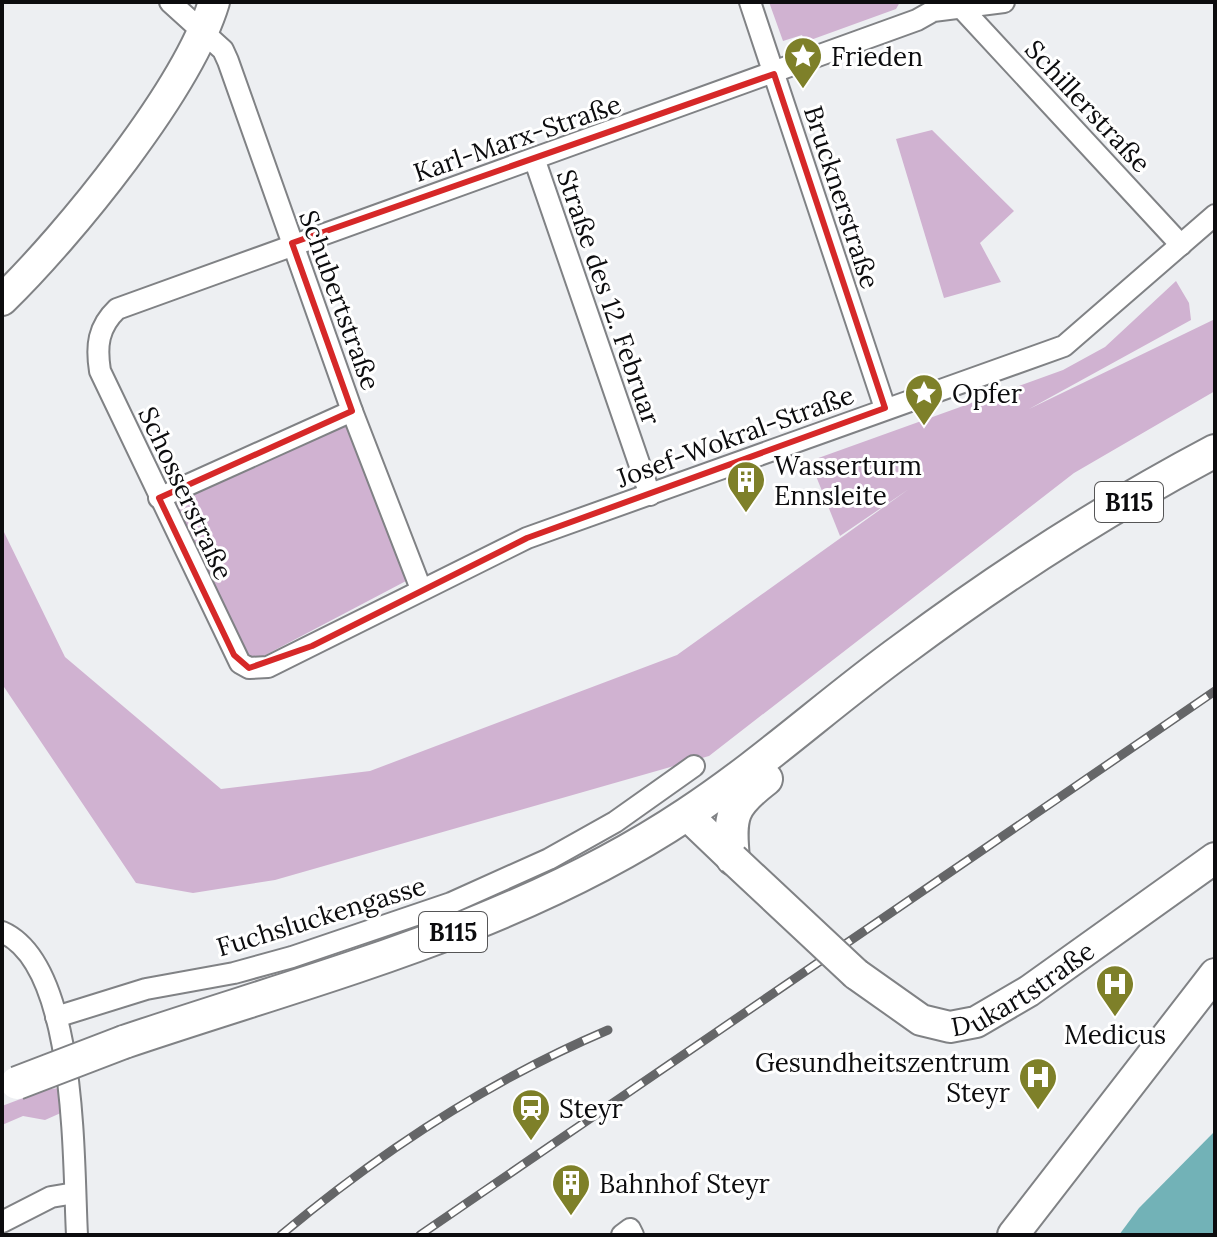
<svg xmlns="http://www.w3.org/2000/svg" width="1217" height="1237" viewBox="0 0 1217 1237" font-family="Lora,serif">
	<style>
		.green { fill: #d0b2d1 }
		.water { fill: #72b2b7 }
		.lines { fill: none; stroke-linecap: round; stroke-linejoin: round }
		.street-casing { stroke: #808285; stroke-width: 24 }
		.secondary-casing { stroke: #808285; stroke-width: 34 }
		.primary-casing { stroke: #808285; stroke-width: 36 }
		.street { stroke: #fff; stroke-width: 20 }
		.secondary { stroke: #fff; stroke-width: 30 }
		.primary { stroke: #fff; stroke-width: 32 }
		.rail-casing { stroke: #656668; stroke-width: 9 }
		.rail { stroke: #fff; stroke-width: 6; stroke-dasharray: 18; stroke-linecap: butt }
		.secondary-bridge-casing { stroke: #808285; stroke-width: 34; stroke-linecap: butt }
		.primary-bridge-casing { stroke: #808285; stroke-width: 36; stroke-linecap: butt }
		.secondary-bridge { stroke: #fff; stroke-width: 30 }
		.primary-bridge { stroke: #fff; stroke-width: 32 }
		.marked { fill: none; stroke: #d62828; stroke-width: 6; stroke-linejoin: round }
		.labels { text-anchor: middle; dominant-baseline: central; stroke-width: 6; stroke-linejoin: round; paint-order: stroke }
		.shield { fill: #fff; stroke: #555556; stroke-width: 2 }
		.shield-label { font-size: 24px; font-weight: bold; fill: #0c0c0e }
		.poi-label { font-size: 26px; fill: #0c0c0e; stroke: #fff; text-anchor: start }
		.street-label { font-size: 26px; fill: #0c0c0e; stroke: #fff }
	</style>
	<rect width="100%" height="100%" fill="#edeff2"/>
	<!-- green -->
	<g class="green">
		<polygon points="769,2 900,2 896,9 805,42 802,35 783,41"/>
		<polygon points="932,130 1014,211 980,243 1001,282 944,298 896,139"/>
		<polygon points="1176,281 1189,303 1191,320 1029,409 1215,319 1215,391 1074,473 709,756 275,880 193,893 136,883 2,684 2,528 65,657 221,789 370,771 677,655 909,489 840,536 810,461 1063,370 1105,347"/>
		<polygon points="347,425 406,581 252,662 174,503"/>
		<polygon points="61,1088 63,1112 45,1120 23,1116 2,1125 2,1106 47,1089"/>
	</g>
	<!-- water -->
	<polygon class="water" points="1215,1131 1215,1235 1119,1235 1139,1208"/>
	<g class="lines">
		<defs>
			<g id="street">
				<polyline points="170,2 223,50 228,61 352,411 421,589"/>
				<polyline points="750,2 885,408"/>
				<polyline points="956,2 1181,245"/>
				<path d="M 1004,2 L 933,11 L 917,20 L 117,309 C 98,327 96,346 100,371 L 240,663 L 249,668 L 268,667 L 527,538 L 1064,346 L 1215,215"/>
				<polyline points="535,161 650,495"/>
				<polyline points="159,498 352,411"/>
				<path d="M 2,932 C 78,965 73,1164 77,1235"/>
				<polyline points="56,1017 146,989 234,973 292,957 451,903 549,859 615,822 694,766"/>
				<polyline points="2,1222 51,1197 75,1193"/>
				<polyline points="622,1235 630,1229 633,1235"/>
			</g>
			<g id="secondary">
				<path d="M 2,300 C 69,235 188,89 214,2"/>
				<polyline points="687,815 733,859"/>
				<path id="s1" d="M 856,974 L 921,1020 L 950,1027 L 976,1022 L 1029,991 L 1215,858"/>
				<polyline points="1013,1235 1215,974"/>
			</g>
			<g id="primary">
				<path d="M 733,859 C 729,815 731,806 766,779"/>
				<path d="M 124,1042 C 316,977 516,928 687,814 C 763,764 829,703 902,650 C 1000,577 1107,508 1215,451"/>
			</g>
		</defs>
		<!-- street casing -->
		<use href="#street" class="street-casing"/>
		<!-- secondary casing -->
		<use href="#secondary" class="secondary-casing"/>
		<!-- primary casing -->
		<use href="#primary" class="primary-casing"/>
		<!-- street -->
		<use href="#street" class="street"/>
		<!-- secondary -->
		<use href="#secondary" class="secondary"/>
		<!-- primary -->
		<use href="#primary" class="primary"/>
		<defs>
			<g id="rail">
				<path d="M 281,1235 C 379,1153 490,1080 608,1030"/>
				<polyline points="420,1235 1215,691"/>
			</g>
		</defs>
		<!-- rail casing -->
		<use href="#rail" class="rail-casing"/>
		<!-- rail -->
		<use href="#rail" class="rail"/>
		<defs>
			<polyline id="secondary-bridge" points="733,859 856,974"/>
			<polyline id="primary-bridge" points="17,1083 124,1042"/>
		</defs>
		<!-- secondary-bridge casing -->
		<use href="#secondary-bridge" class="secondary-bridge-casing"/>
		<!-- primary-bridge casing -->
		<use href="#primary-bridge" class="primary-bridge-casing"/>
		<!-- secondary-bridge -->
		<use href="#secondary-bridge" class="secondary-bridge"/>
		<!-- primary-bridge -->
		<use href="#primary-bridge" class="primary-bridge"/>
	</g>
	<!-- marked area -->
	<path class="marked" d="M 774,74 L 885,408 L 527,538 L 312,646 L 249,668 L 234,655 L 159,498 L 352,411 L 292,243 Z"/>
	<!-- icons -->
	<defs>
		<symbol id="sight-pin" viewBox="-11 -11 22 30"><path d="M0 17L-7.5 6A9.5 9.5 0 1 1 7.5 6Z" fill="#7e8029" stroke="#fff"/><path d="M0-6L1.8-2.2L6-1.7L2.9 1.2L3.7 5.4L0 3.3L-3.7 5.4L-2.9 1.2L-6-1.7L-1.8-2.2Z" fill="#fff"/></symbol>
		<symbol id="building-pin" viewBox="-11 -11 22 30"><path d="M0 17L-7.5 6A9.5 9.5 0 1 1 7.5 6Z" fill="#7e8029" stroke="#fff"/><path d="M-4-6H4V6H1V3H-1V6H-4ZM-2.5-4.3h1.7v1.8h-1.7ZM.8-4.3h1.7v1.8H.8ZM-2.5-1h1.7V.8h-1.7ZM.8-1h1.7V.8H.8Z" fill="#fff"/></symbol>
		<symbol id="hospital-pin" viewBox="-11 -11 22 30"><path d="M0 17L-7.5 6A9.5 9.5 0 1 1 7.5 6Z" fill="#7e8029" stroke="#fff"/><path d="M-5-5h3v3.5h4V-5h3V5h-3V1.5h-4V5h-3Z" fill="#fff"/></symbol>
		<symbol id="station-pin" viewBox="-11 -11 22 30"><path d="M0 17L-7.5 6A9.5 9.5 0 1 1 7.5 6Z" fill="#7e8029" stroke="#fff"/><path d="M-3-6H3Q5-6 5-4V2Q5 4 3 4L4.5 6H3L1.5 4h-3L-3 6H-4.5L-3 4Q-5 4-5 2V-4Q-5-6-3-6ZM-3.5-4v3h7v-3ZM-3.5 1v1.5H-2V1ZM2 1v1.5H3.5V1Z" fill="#fff"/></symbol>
	</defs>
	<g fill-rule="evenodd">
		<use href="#sight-pin" x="781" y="34" width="44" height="60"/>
		<use href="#sight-pin" x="902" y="371" width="44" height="60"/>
		<use href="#building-pin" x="724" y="458" width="44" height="60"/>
		<use href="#hospital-pin" x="1093" y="962" width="44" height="60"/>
		<use href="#hospital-pin" x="1016" y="1055" width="44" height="60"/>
		<use href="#station-pin" x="509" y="1086" width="44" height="60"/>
		<use href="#building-pin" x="549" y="1161" width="44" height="60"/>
	</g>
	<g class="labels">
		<!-- shield labels -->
		<g class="shield">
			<rect x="1095" y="482" width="68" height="40" rx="6"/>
			<rect x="419" y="912" width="68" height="40" rx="6"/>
		</g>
		<g class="shield-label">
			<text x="1129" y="502">B115</text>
			<text x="453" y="932">B115</text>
		</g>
		<!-- poi labels -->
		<g class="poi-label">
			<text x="831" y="56">Frieden</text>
			<text x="952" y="393">Opfer</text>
			<text x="774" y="465">Wasserturm<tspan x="774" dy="30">Ennsleite</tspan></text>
			<text x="1115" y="1034" text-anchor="middle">Medicus</text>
			<text x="1010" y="1062" text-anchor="end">Gesundheitszentrum<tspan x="1010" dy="30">Steyr</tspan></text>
			<text x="559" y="1108">Steyr</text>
			<text x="599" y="1183">Bahnhof Steyr</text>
		</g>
		<!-- street labels -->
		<g class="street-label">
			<text transform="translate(1088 106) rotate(47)">Schillerstraße</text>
			<text transform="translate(517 138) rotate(-19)">Karl-Marx-Straße</text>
			<text transform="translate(842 197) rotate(72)">Brucknerstraße</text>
			<text transform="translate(609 297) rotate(71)">Straße des 12. Februar</text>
			<text transform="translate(340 300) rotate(70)">Schubertstraße</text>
			<text transform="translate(735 436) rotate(-20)">Josef-Wokral-Straße</text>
			<text transform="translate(186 493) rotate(65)">Schosserstraße</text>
			<text transform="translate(321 916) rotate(-17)">Fuchsluckengasse</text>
			<text stroke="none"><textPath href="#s1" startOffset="192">Dukartstraße</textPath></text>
		</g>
	</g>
	<!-- border -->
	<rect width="1217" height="1237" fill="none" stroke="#0c0c0e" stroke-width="8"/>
</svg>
